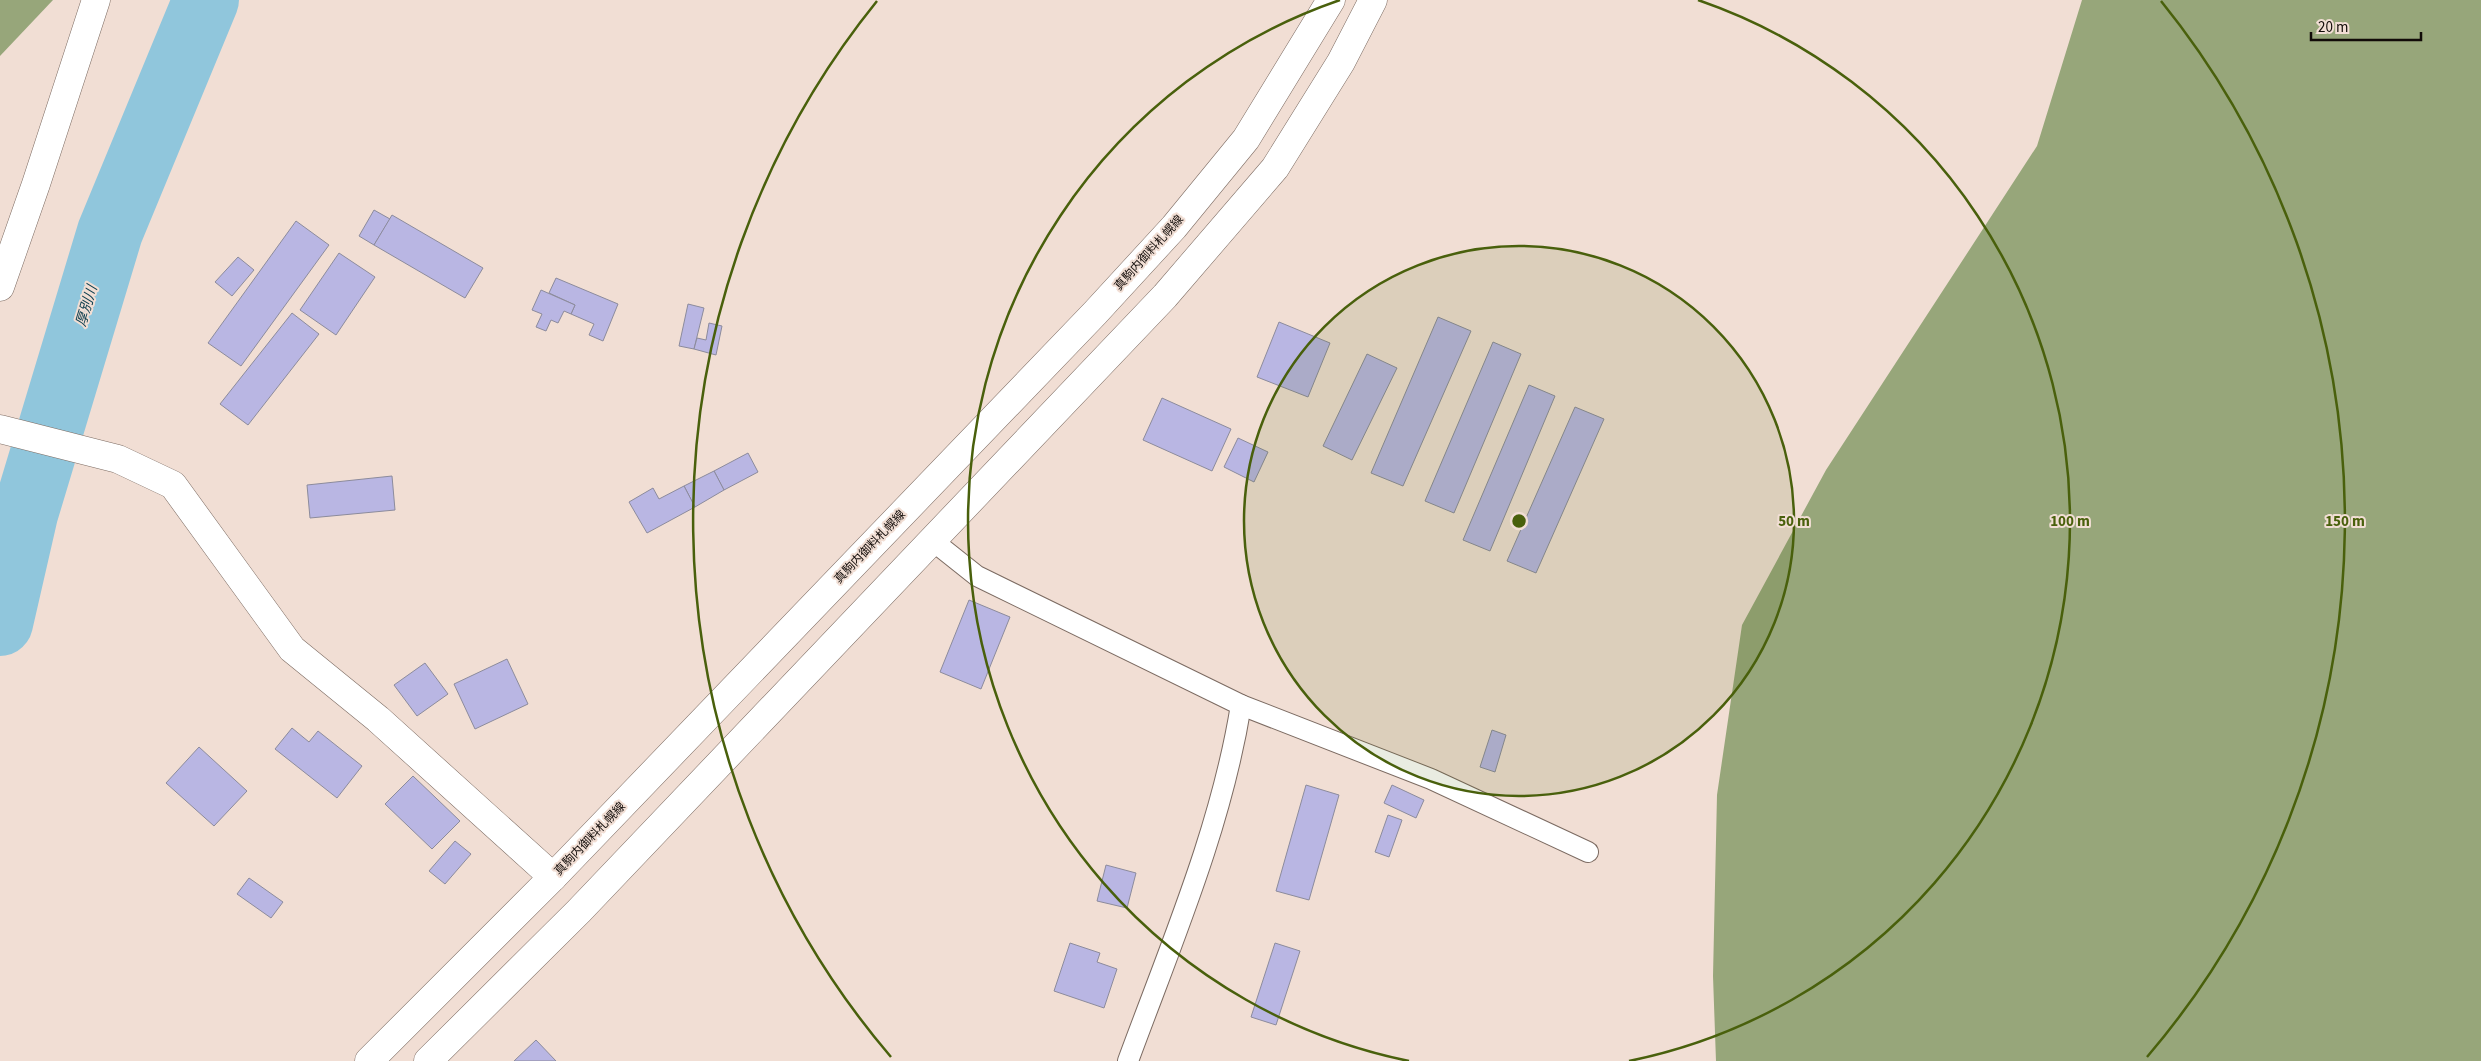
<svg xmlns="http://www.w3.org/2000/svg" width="2481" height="1061" viewBox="0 0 2481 1061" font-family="'Source Sans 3','Noto Sans JP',sans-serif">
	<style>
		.forest { fill: #97a67a }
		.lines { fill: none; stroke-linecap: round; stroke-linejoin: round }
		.river { stroke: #90c6dc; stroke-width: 66 }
		.building { fill: #b9b6e3; stroke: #8c8b9c }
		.lane-casing { stroke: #7c6b62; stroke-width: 22 }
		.street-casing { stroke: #7c6b62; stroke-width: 29 }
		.secondary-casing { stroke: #7c6b62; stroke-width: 29 }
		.lane { stroke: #fff; stroke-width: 20 }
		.street { stroke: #fff; stroke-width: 28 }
		.secondary { stroke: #fff; stroke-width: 28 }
		.ring { fill: none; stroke: #49600c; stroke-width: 2.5 }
		.labels { text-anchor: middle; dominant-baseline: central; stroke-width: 4; stroke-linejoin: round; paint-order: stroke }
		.street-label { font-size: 12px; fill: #110b08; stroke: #f1ded4 }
		.water-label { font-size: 14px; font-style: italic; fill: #104050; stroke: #f1ded4 }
		.centre { fill: #49600c; stroke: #f1ded4; stroke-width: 2.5 }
		.ring-label { font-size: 15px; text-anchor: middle; font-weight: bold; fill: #49600c; stroke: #f1ded4; stroke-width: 4; stroke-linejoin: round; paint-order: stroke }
	</style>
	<rect width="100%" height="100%" fill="#f1ded4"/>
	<!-- forest -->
	<g class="forest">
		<polygon points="0,0 53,0 0,56"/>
		<polygon points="2082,0 2481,0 2481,1061 1716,1061 1713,976 1717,795 1742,625 1826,470 2037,146"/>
	</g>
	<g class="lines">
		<!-- river -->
		<polyline class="river" points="0,623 25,514 110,232 206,0"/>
	</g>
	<!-- building -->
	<g class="building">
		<polygon points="374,210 390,219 374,245 359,236"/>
		<polygon points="392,215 483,268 465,298 374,245"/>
		<polygon points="296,221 329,245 241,366 208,343"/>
		<polygon points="339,253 375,277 336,335 300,310"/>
		<polygon points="238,257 254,270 232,296 215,282"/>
		<polygon points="556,278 618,304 603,341 589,335 594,324 571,314 575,305 549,293"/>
		<polygon points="541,290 575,305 571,314 564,311 558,323 551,320 546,331 536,327 542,314 532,310"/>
		<polygon points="688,304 704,308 694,349 679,346"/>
		<polygon points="292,313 319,334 248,425 220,404"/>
		<polygon points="1438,317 1471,331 1403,486 1371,473"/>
		<polygon points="1279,322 1330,343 1308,397 1257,377"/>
		<polygon points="709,323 722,326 716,355 694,349 697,338 706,340"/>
		<polygon points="1493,342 1521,354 1454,513 1425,501"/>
		<polygon points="1367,354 1397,368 1352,460 1323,446"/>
		<polygon points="1529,385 1555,396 1490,551 1463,540"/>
		<polygon points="1162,398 1231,429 1212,471 1143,440"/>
		<polygon points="1575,407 1604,419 1536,573 1507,561"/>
		<polygon points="1238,438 1268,452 1254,482 1224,467"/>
		<polygon points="748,453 758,472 724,490 714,471"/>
		<polygon points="714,471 724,490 695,507 684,486"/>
		<polygon points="392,476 395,510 310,518 307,485"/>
		<polygon points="684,486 695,507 647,533 629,502 653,488 659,499"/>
		<polygon points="969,600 1010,617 981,689 940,672"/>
		<polygon points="507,659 528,704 475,729 454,684"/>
		<polygon points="425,663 448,694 417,716 394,685"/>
		<polygon points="292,728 309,742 318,731 362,766 337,798 275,749"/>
		<polygon points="1492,730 1506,735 1495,772 1480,767"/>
		<polygon points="199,747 247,791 214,826 166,783"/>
		<polygon points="413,776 460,821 432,849 385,804"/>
		<polygon points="1306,785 1339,795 1309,900 1276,891"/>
		<polygon points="1392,785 1424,800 1416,818 1384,803"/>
		<polygon points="1388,815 1402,820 1389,857 1375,852"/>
		<polygon points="455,841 471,854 445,884 429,871"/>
		<polygon points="1106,865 1136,873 1127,908 1097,901"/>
		<polygon points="249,878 283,902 271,918 237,894"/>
		<polygon points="1070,943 1100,953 1097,962 1117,969 1104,1008 1054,991"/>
		<polygon points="1275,943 1300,951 1276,1025 1251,1017"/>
		<polygon points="536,1040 556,1061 514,1061"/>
	</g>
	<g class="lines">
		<defs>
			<g id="lane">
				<path d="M 933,541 L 977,576 L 1241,705 C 1221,829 1171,944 1128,1061"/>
				<polyline points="1241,705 1431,779 1588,852"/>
			</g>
			<g id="street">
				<polyline points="0,287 36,184 96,0"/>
				<polyline points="0,429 118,459 173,485 292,649 378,719 553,877"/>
			</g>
			<g id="secondary">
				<polyline points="369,1061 553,877 1095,313 1174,227 1246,139 1331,0"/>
				<polyline points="428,1061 579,911 1165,296 1275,168 1341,62 1373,0"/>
			</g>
		</defs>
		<!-- lane casing -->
		<use href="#lane" class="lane-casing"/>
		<!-- street casing -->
		<use href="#street" class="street-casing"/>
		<!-- secondary casing -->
		<use href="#secondary" class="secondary-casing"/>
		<!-- lane -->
		<use href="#lane" class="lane"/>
		<!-- street -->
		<use href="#street" class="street"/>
		<!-- secondary -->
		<use href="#secondary" class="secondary"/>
	</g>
	<!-- distance rings -->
	<circle cx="1519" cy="521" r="275" fill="#49600c" fill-opacity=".12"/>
	<g class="ring">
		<circle cx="1519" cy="521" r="275"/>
		<path d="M1409 1061A551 551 0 0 1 1340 0M1698 0A551 551 0 0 1 1629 1061"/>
		<path d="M891 1057A826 826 0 0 1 877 1M2161 1A826 826 0 0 1 2147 1057"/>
	</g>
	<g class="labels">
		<!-- street labels -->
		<g class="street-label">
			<text transform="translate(1149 253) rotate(-48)">真駒内御料札幌線</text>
			<text transform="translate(870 547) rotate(-46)">真駒内御料札幌線</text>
			<text transform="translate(590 839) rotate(-46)">真駒内御料札幌線</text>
		</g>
		<!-- water labels -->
		<g class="water-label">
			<text transform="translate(87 306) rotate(-73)">厚別川</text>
		</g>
	</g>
	<circle cx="1519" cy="521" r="8" class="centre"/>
	<g class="ring-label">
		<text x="1794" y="526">50 m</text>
		<text x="2070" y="526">100 m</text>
		<text x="2345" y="526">150 m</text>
	</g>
	<!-- scale -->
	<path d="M2311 32v8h110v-8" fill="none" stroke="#110b08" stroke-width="2.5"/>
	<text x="2318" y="32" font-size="15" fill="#110b08" stroke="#f1ded4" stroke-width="4" paint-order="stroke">20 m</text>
</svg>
